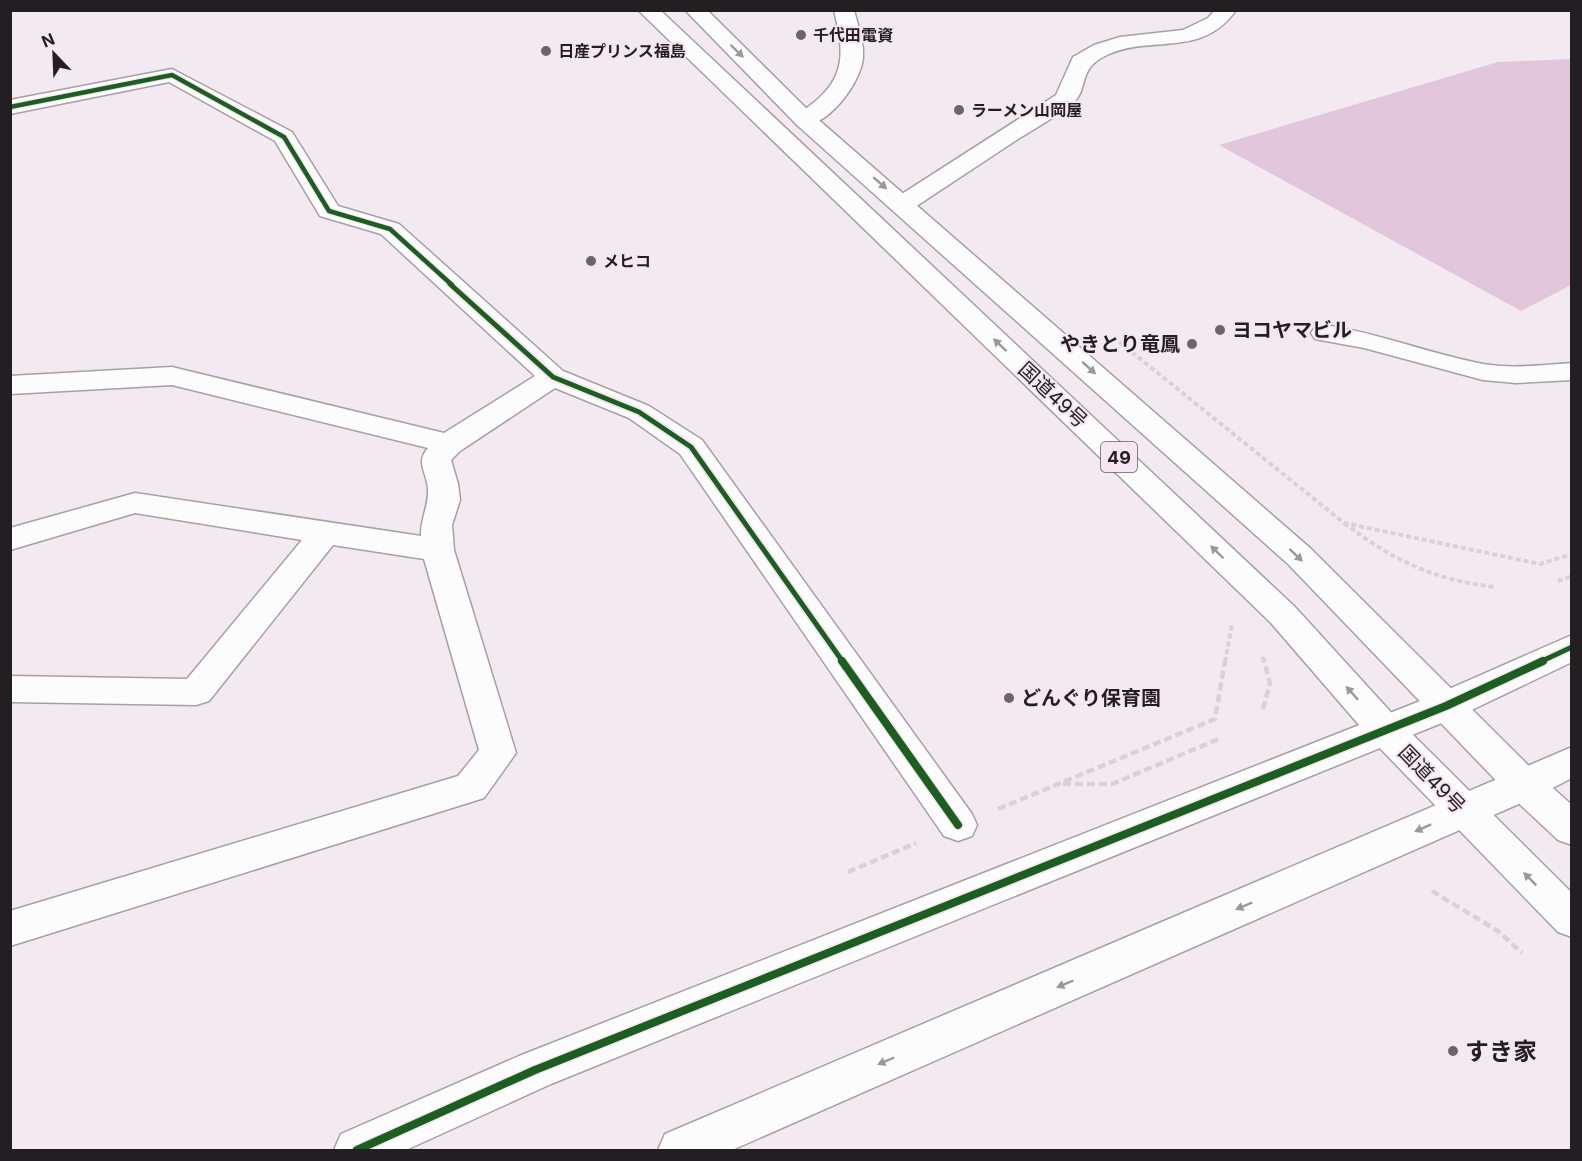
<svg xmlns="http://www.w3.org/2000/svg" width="1582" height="1161" viewBox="0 0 1582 1161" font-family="Inter,'Noto Sans JP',sans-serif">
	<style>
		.green { fill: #e2c7dc }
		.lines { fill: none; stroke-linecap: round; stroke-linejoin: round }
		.minor-casing { stroke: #a69fa4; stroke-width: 3 }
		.highway-casing { stroke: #a69fa4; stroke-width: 3 }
		.path-far1 { stroke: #d6d3d5; stroke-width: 4; stroke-dasharray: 5 3; stroke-linecap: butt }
		.path { stroke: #d6d3d5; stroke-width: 4.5; stroke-dasharray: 8 4; stroke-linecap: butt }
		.minor { fill: #fdfcfd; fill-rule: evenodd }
		.highway { fill: #fdfcfd; fill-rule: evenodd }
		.cycleway-far2-casing { stroke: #f5e6f2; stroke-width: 7 }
		.cycleway-far1-casing { stroke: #f5e6f2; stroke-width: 9 }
		.cycleway-casing { stroke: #f5e6f2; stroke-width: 11 }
		.cycleway-far2 { stroke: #1b5e20; stroke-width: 4.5 }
		.cycleway-far1 { stroke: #1b5e20; stroke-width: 5 }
		.cycleway { stroke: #1b5e20; stroke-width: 8 }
		.oneway { fill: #9b989a }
		.poi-dot { fill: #6b656a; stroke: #f5e6f2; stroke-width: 2 }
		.labels { text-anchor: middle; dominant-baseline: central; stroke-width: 4.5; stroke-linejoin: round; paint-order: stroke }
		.far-poi-label { font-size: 16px; font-weight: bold; fill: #231e22; stroke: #f5e6f2; text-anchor: start }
		.shield { fill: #f5e6f2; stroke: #625a60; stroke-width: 1.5 }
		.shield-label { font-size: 18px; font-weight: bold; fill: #231e22 }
		.poi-label { font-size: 20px; font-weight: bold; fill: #231e22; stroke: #f5e6f2; text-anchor: start }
		.street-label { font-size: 20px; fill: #231e22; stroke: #f5e6f2 }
		.near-poi-label { font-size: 24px; font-weight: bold; fill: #231e22; stroke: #f5e6f2; text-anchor: start }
	</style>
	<rect width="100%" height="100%" fill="#f2eaf0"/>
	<!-- green -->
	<polygon class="green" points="1571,59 1571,285 1521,311 1219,145 1498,62"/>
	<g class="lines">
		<defs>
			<g id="minor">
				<path d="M 834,10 L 854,10 C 858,26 864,41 863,57 C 862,82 825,132 797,125 L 794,120 C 800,111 811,106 819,98 C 848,72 842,45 834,10 Z"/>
				<path d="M 1215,10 L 1236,10 C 1202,59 1151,34 1107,55 C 1076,69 1090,89 1072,104 C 1055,117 1036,128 1018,139 C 983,162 947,186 912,209 L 903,211 L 894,209 L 891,204 L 894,199 L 1056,95 L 1073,57 L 1094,45 L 1120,37 L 1183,30 L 1208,18 Z"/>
				<path d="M 172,69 L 292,132 L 338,206 L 399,224 L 563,371 L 649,406 L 702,440 L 972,814 L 977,825 L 972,836 L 958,841 L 944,836 L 680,454 L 629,418 L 555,388 L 460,451 L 451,460 L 458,484 L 460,500 L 452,525 L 454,550 L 516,753 L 484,798 L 10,946 L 10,911 L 458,776 L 479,750 L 424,559 L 333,545 L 209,701 L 196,705 L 10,702 L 10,676 L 187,679 L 302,540 L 135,513 L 10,550 L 10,528 L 135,493 L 421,536 C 420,520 429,506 428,489 C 427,472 415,463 428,448 L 172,385 L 10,394 L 10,376 L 172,367 L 444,433 L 535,376 L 381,234 L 320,216 L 275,141 L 169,82 L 10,114 L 10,100 Z"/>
				<path d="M 1325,325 C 1379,333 1430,354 1483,364 C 1512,369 1542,365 1572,363 L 1572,380 L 1516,383 L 1483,380 L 1364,348 L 1315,339 L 1311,333 L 1315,327 Z"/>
				<polygon points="1572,635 1572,662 1459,716 551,1084 406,1150 334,1150 341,1134 519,1056 1433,696"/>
				<polygon points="1572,747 1572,778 1537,796 732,1150 658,1150 665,1134"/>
			</g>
			<g id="highway">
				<polygon points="638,10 660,10 1295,607 1398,720 1572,893 1572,937 1558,932 1372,740 1271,623"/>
				<polygon points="685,10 707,10 813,115 1310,548 1537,774 1572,805 1572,845 1558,840 1511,796 1288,564 797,125"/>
			</g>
		</defs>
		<!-- minor casing -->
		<use href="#minor" class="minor-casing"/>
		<!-- highway casing -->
		<use href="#highway" class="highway-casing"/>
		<!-- path-far1 -->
		<g class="path-far1">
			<polyline points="1113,337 1344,523 1540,564 1572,554"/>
			<path d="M 1344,523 C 1393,560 1433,580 1495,587"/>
			<polyline points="1558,581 1572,576"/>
			<polyline points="1262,657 1265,662"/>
			<polyline points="1225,662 1232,624"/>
		</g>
		<!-- path -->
		<g class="path">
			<polyline points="1263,709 1270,683 1264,661"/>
			<polyline points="1063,784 1112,784 1221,738"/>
			<polyline points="998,809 1215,719 1225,661"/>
			<polyline points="848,872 916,843"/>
			<polyline points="1432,891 1498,931 1522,953"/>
		</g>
		<!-- minor -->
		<use href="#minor" class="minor"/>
		<!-- highway -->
		<use href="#highway" class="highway"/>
		<defs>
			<polyline id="cycleway-far2" points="10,107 172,75 284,137 329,211 390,229 452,285"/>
			<g id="cycleway-far1">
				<polyline points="450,284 553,377 639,412 691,447 843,662"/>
				<polyline points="1540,662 1572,647"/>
			</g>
			<g id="cycleway">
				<polyline points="842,661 958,825"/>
				<polyline points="357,1150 535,1070 1446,706 1543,661"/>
			</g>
		</defs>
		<!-- cycleway-far2 casing -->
		<use href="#cycleway-far2" class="cycleway-far2-casing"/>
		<!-- cycleway-far1 casing -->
		<use href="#cycleway-far1" class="cycleway-far1-casing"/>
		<!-- cycleway casing -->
		<use href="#cycleway" class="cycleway-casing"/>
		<!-- cycleway-far2 -->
		<use href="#cycleway-far2" class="cycleway-far2"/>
		<!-- cycleway-far1 -->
		<use href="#cycleway-far1" class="cycleway-far1"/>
		<!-- cycleway -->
		<use href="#cycleway" class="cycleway"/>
	</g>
	<!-- one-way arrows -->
	<defs><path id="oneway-solid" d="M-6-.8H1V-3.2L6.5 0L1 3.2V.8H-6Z" transform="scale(1.5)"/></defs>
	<g class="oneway">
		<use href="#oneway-solid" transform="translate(737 51) rotate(44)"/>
		<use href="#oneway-solid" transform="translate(880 183) rotate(41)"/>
		<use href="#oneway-solid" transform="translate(1000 345) rotate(-137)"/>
		<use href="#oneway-solid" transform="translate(1089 368) rotate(42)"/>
		<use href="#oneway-solid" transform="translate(1217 552) rotate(-136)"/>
		<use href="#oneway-solid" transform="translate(1296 555) rotate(43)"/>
		<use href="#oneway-solid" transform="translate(1352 693) rotate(-132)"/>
		<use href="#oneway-solid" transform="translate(1423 828) rotate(156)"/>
		<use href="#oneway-solid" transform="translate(1530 879) rotate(-135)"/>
		<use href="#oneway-solid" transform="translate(1244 906) rotate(157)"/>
		<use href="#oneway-solid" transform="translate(1065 984) rotate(157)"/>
		<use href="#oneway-solid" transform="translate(886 1061) rotate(157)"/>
	</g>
	<!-- markers -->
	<g class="poi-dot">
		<circle cx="801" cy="35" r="6"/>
		<circle cx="546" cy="51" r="6"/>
		<circle cx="959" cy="110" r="6"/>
		<circle cx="591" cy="261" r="6"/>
		<circle cx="1220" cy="330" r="6"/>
		<circle cx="1192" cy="344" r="6"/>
		<circle cx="1009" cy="698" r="6"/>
		<circle cx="1453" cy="1051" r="6"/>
	</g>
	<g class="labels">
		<!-- far-poi labels -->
		<g class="far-poi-label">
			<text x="813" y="35">千代田電資</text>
			<text x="558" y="51">日産プリンス福島</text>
			<text x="971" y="110">ラーメン山岡屋</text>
			<text x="603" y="261">メヒコ</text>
		</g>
		<!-- shield labels -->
		<rect class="shield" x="1101" y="442" width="36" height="30" rx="4.5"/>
		<g class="shield-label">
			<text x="1119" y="457">49</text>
		</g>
		<!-- poi labels -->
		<g class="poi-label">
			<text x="1232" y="330">ヨコヤマビル</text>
			<text x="1180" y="344" text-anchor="end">やきとり竜鳳</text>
			<text x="1021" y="698">どんぐり保育園</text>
		</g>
		<!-- street labels -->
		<g class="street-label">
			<text transform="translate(1053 395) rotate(43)">国道49号</text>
			<text transform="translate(1432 779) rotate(46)">国道49号</text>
		</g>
		<!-- near-poi labels -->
		<g class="near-poi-label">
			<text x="1465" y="1051">すき家</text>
		</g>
	</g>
	<!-- border -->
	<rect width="1582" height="1161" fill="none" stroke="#231e22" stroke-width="24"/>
	<!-- north arrow -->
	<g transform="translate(54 54) rotate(337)" stroke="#f5e6f2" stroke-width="4.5" paint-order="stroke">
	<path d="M0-4.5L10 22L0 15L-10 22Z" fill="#231e22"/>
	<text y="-9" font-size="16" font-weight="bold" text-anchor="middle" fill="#231e22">N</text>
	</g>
</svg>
